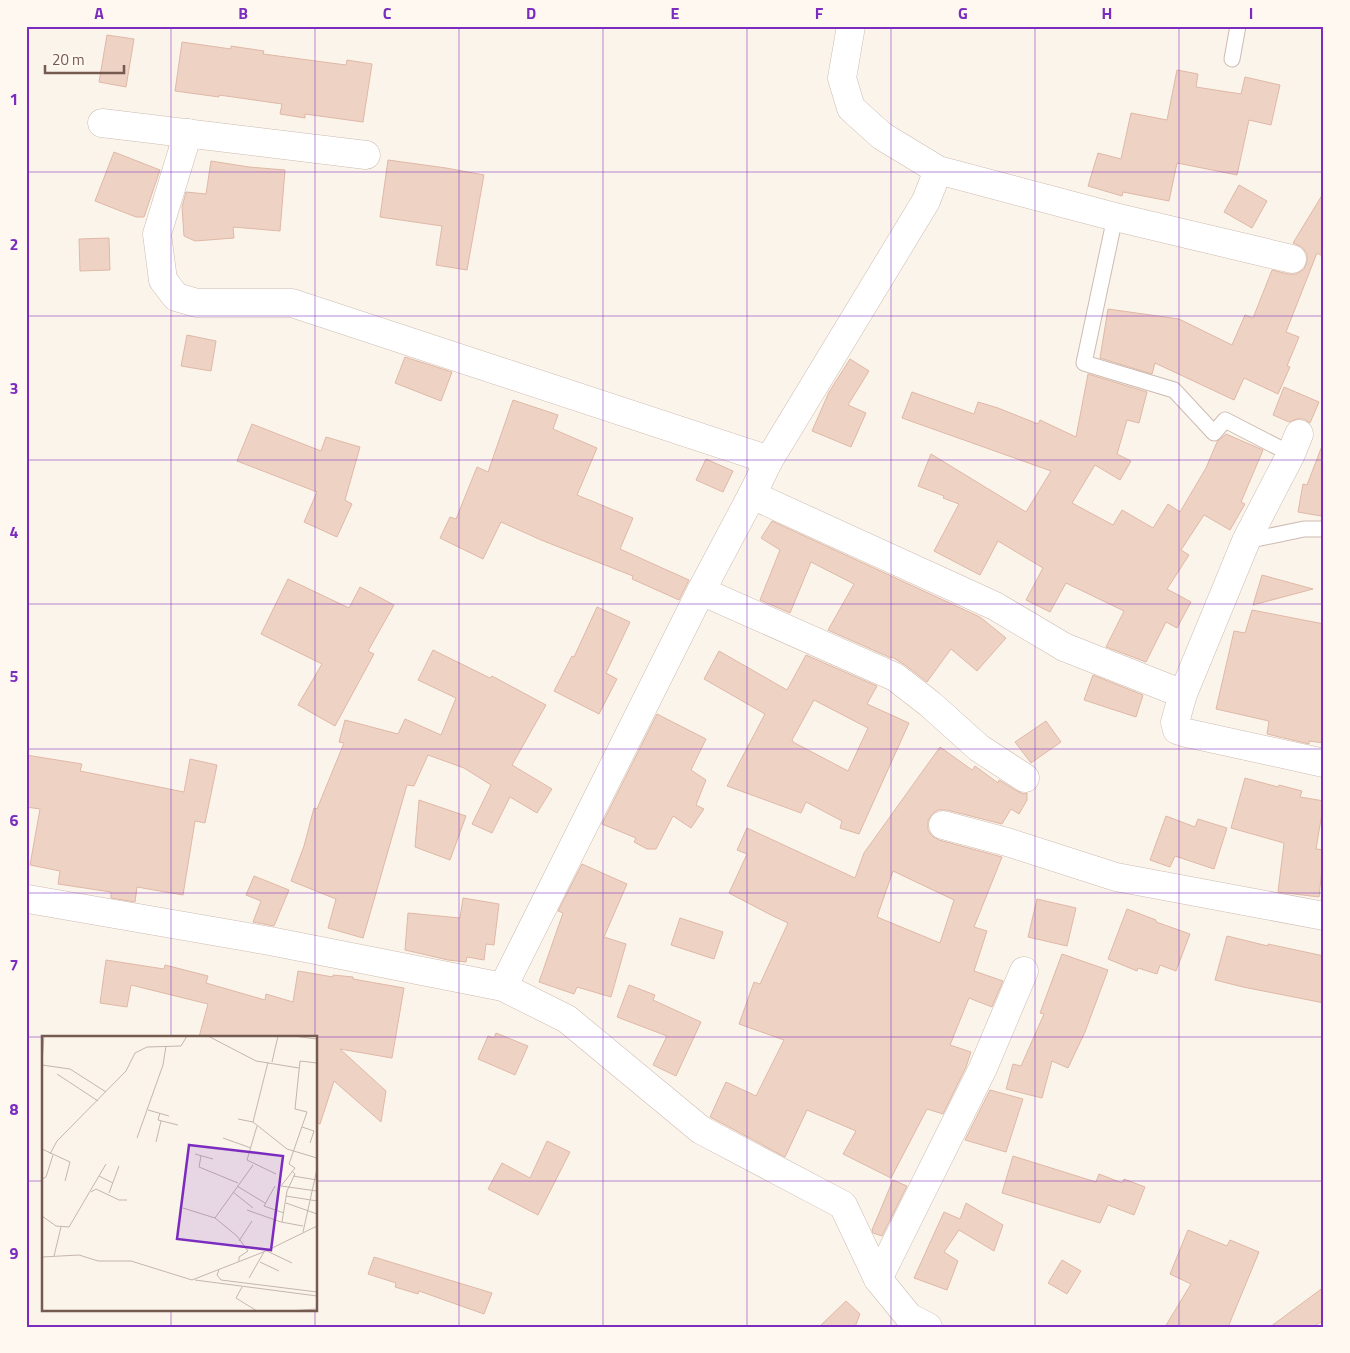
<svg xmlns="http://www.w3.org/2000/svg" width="1350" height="1353" viewBox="0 0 1350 1353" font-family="'Titillium Web',sans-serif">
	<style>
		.building { fill: #eed2c4; stroke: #e0b8a6; fill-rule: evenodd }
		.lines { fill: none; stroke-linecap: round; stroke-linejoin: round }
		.lane-casing { stroke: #cdbbb1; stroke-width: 17 }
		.street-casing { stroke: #cdbbb1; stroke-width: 29 }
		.lane { stroke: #fff; stroke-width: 15 }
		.street { stroke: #fff; stroke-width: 28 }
		.grid { fill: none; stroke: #7b2cbf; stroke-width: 1; stroke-opacity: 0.55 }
		.inset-road { fill: none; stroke: #c5b6ad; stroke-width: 1 }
		.view { fill: #7b2cbf; fill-opacity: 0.15; stroke: #7b2cbf; stroke-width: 2.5 }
		.inset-edge { fill: none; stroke: #745a4f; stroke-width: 2.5 }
		.neatline { fill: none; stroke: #7b2cbf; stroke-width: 2 }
		.grid-label { font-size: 16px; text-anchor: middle; font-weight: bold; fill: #7b2cbf }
	</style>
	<rect width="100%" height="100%" fill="#fbf4eb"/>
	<!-- building -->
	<g class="building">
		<polygon points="107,35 134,39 126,87 99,82"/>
		<polygon points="182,42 231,49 231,46 264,51 263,54 346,65 347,60 372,64 363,122 305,114 305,118 280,114 282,104 219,95 219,97 175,91"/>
		<polygon points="1177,70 1198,74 1196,87 1241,94 1245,77 1280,85 1271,125 1249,120 1237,175 1177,163 1169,201 1123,192 1122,196 1088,186 1098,153 1121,159 1131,113 1167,120"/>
		<polygon points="114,152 160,170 144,217 136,217 95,201"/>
		<polygon points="388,160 446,168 484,175 467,270 436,265 442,226 380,217"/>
		<polygon points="211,161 249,167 285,170 280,231 233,227 234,238 195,241 184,236 182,207 186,192 206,194"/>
		<polygon points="1239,185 1267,201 1252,228 1224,212"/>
		<polygon points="1324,192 1324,257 1317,253 1286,332 1299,337 1287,366 1290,367 1278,394 1244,378 1234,400 1155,363 1152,374 1100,358 1108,309 1179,319 1232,345 1245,315 1253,318 1272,270 1288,274 1296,274 1304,269 1307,262 1307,254 1302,247 1293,243"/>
		<polygon points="109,238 110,270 80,271 79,239"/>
		<polygon points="187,335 216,341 211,371 181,366"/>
		<polygon points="405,357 452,372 441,401 395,383"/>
		<polygon points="850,359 869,371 848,405 866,413 851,447 812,431 829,392"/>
		<polygon points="1088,374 1147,392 1139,423 1127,420 1117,454 1131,461 1120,480 1095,465 1072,503 1113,525 1122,510 1153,528 1168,504 1180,512 1206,468 1217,442 1226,434 1263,450 1241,502 1245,504 1230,530 1204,515 1181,550 1189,555 1167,589 1191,602 1177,628 1166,622 1146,662 1106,647 1124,611 1066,583 1050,612 1026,600 1043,568 998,541 980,575 934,551 959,504 943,498 944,496 918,486 931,454 1026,512 1051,471 902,418 912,392 974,414 978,402 998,408 1038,424 1040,420 1076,437"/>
		<polygon points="1284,387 1319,402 1310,423 1304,419 1297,419 1289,422 1273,415"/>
		<polygon points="513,400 558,415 553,429 597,448 577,495 633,518 620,549 689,580 679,600 632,579 633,576 541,540 501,522 483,559 440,538 450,517 456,519 477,467 488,472"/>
		<polygon points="252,424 321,451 326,437 360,447 345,500 352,504 337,537 304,522 317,492 237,461"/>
		<polygon points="1322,446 1324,447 1324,503 1321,516 1298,512 1303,484 1307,485"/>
		<polygon points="706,459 733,471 723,492 696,480"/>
		<polygon points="772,521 980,617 1006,638 977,671 951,649 927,682 905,665 892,657 891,658 828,630 854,584 811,562 790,613 760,600 780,550 761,538"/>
		<polygon points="1262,575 1313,589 1253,605"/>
		<polygon points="288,579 349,608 360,587 394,605 368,651 374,654 335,726 298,705 322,664 261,634"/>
		<polygon points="597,607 630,622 606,673 617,679 599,714 554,691 572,656 574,657"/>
		<polygon points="1252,610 1324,624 1324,743 1309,741 1309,744 1267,734 1269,721 1216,709 1234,631 1245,633"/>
		<polygon points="433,650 490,678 492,676 546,705 512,765 552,789 537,813 510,797 492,833 472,824 491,785 464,768 428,755 414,786 407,785 363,938 328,928 336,899 291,881 304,846 314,808 317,809 344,743 339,742 345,720 398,734 405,719 441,735 456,698 418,680"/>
		<path d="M 719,651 L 787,690 L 806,655 L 877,686 L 867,704 L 909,723 L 859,834 L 840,828 L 842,821 L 806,802 L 801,813 L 727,786 L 765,714 L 704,679 ZM 814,700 L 868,728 L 848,771 L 793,742 L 792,740 Z"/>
		<polygon points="1093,675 1143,695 1136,717 1084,700"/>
		<polygon points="657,714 706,739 691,770 706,780 696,805 704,809 691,828 673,816 656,849 647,849 634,842 636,838 602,824"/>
		<polygon points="1046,721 1061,742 1031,763 1015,742"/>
		<path d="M 940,747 L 972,770 L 975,766 L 998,783 L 999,780 L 1017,791 L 1024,794 L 1027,793 L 1027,800 L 1019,814 L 1011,809 L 1002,824 L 947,810 L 938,810 L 932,814 L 928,821 L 928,830 L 932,836 L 939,840 L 1002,857 L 974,927 L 987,931 L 974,971 L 1003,981 L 992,1007 L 969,998 L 950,1045 L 971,1052 L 966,1067 L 943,1114 L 927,1109 L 891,1178 L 843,1154 L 856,1131 L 807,1110 L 785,1157 L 710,1117 L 726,1082 L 756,1096 L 784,1040 L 739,1024 L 754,982 L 760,984 L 788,923 L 771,915 L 729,893 L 747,854 L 737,850 L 747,828 L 855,878 L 864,853 ZM 893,871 L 954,900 L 940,943 L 877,917 Z"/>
		<polygon points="26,755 82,764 80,771 184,792 190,759 217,765 205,823 195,821 183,895 137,887 135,902 111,898 111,892 58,884 60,871 30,865 40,809 26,807"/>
		<polygon points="1245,778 1278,787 1279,785 1302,791 1300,797 1324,801 1316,849 1324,850 1319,897 1278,892 1284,843 1231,828"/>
		<polygon points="419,800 466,816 450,860 415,847"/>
		<polygon points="1166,816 1195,827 1198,819 1227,828 1214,869 1175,856 1170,867 1150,860"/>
		<polygon points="582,864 627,884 604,937 626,944 611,997 577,987 574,994 539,982 563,913 558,911"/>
		<polygon points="254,876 289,890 274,926 253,922 261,901 246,895"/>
		<polygon points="463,898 499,904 494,945 486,944 484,960 467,957 466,962 448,960 405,950 408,913 460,918"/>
		<polygon points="1037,899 1076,908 1067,946 1028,937"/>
		<polygon points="1127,909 1156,920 1156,922 1190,934 1176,971 1160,965 1157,974 1138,968 1137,971 1108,959"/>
		<polygon points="680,918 723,932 714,959 671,945"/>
		<polygon points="1227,936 1268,946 1268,944 1324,956 1324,1003 1243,987 1215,980"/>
		<polygon points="1062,954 1108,970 1085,1032 1068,1068 1052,1061 1042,1098 1006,1089 1013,1064 1021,1066 1044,1014 1040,1013"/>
		<polygon points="106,960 164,969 165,965 208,976 206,983 265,1000 266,994 293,1002 298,971 333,977 333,975 353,977 353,979 404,988 392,1058 340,1049 386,1091 381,1122 334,1081 320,1124 316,1123 316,1037 199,1037 208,1004 131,985 127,1007 100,1003"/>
		<polygon points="629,985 655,995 653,1000 701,1022 676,1076 653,1065 667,1036 617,1017"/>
		<polygon points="496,1033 528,1046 515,1075 478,1059 488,1036 494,1038"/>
		<polygon points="990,1090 1023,1099 1006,1152 965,1140"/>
		<polygon points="547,1141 570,1152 538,1215 488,1189 502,1163 530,1178"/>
		<polygon points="1013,1156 1096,1182 1099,1174 1122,1183 1124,1179 1145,1187 1134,1215 1108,1205 1100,1223 1002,1193"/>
		<polygon points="893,1180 907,1186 882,1236 873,1233 872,1230"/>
		<polygon points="966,1203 1003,1225 994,1251 959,1230 944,1252 958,1261 947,1290 914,1278 944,1212 960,1219"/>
		<polygon points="1188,1230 1227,1246 1230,1240 1259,1252 1228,1327 1165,1327 1191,1284 1170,1274"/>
		<polygon points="374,1257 492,1293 484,1314 419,1291 418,1294 395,1287 396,1283 368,1274"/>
		<polygon points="1062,1260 1081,1271 1067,1294 1048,1283"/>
		<polygon points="1324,1287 1324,1320 1313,1327 1270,1327"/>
		<polygon points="846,1301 860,1314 855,1327 819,1327"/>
	</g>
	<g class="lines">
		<defs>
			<g id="lane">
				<polyline points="1232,59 1238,26"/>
				<polyline points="1115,217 1084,363 1174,390 1214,433 1225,420 1291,454"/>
				<polyline points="1246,541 1304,529 1324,529"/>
			</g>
			<g id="street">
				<polyline points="851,26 842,78 851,108 882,136 938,170 1115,217 1292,259"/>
				<polyline points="102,123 366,155"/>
				<polyline points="188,133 157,234 163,280 176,297 197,303 292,303 769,460"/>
				<polyline points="1299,434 1291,454 1246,541 1183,694 1175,722 1177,730 1187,733 1324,763"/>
				<polyline points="752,495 995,606 1064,647 1183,694"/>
				<polyline points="701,591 895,677 930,704 979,748 1025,778"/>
				<polyline points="943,825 1007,842 1116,877 1324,916"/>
				<polyline points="28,899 270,941 503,987 567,1019 701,1130 843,1205 878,1279 909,1317 928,1327"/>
				<polyline points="503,987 701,591 752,495 769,460 926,201 938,170"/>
				<polyline points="878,1279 983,1068 1024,971"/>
			</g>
		</defs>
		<!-- lane casing -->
		<use href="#lane" class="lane-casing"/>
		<!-- street casing -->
		<use href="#street" class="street-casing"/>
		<!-- lane -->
		<use href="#lane" class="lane"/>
		<!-- street -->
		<use href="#street" class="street"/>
	</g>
	<!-- grid -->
	<path class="grid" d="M 171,26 L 171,1037M 315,26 L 315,1037M 459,26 L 459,1327M 603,26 L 603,1327M 747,26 L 747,1327M 891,26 L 891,1327M 1035,26 L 1035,1327M 1179,26 L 1179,1327M 26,172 L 1324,172M 26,316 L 1324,316M 26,460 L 1324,460M 26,604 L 1324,604M 26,749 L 1324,749M 26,893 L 1324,893M 26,1037 L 44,1037M 316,1037 L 1324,1037M 26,1181 L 44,1181M 316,1181 L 1324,1181M 171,1309 L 171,1327M 315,1309 L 315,1327"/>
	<!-- overview -->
	<g transform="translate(42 1036)">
		<rect width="275" height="275" fill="#fbf4eb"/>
		<path class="inset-road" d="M 166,0 L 214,25 L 257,32M 251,0 L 275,3M 230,26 L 236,0M 0,27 L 2,0M 275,27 L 258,25 L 253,73 L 265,76 L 247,128 L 253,132 L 239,150 L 275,155M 0,29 L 28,33 L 64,56M 15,38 L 56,65M 106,74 L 127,80M 118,77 L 116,84 L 136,89M 196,83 L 211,86 L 245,113 L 275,122M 211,86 L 226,26M 215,90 L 205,124 L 234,138M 260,91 L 272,95 L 268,107M 95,102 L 121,29 L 124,10M 181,102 L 209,112M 114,106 L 119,85M 0,113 L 28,126 L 23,145M 8,118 L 15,105 L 84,35 L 93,17 L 105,11 L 139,10 L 145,0M 153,118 L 171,123M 159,120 L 157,131 L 196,147M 57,140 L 71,147M 251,140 L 275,144M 0,143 L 4,141 L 11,119M 195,150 L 223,167M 233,150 L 222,170 L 242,177M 49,156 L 54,153 L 77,164 L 85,164M 191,156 L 211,172M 67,157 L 77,130M 244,160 L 275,165M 244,167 L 275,178M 141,172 L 173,182 L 195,200 L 206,215 L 197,221 L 197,225M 205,174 L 239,186 L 261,190M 0,180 L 14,190 L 27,191 L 64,128M 173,182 L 211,129M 240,186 L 245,155 L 253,138 L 250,135M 261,196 L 275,133M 197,205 L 210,185M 225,215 L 250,227M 12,220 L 19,191M 0,221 L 37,219 L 56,225 L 89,225 L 150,244 L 224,215 L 275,190M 218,226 L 237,235M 177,234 L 175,239 L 179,244 L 275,256M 207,242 L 222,216M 153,244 L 275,260M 200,251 L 194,262 L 215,275M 247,275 L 275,273"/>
		<path class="view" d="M 147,109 L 241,120 L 229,214 L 135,203 Z"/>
		<rect width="275" height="275" class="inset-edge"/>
	</g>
	<!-- border -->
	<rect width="1350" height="1353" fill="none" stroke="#fef8f1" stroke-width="55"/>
	<!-- scale -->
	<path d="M45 65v8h79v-8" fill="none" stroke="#745a4f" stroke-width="2.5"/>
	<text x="52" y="65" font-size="15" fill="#745a4f" stroke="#fef8f1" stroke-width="4" paint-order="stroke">20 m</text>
	<rect x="28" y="28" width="1294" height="1298" class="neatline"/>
	<g class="grid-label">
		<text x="99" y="19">A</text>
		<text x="243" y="19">B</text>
		<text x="387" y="19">C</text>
		<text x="531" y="19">D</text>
		<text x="675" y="19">E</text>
		<text x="819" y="19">F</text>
		<text x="963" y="19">G</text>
		<text x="1107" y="19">H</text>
		<text x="1251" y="19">I</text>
		<text x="14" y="105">1</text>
		<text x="14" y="250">2</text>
		<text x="14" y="394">3</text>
		<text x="14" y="538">4</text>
		<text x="14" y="682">5</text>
		<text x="14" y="826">6</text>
		<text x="14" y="971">7</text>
		<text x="14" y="1115">8</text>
		<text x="14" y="1259">9</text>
	</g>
</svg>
